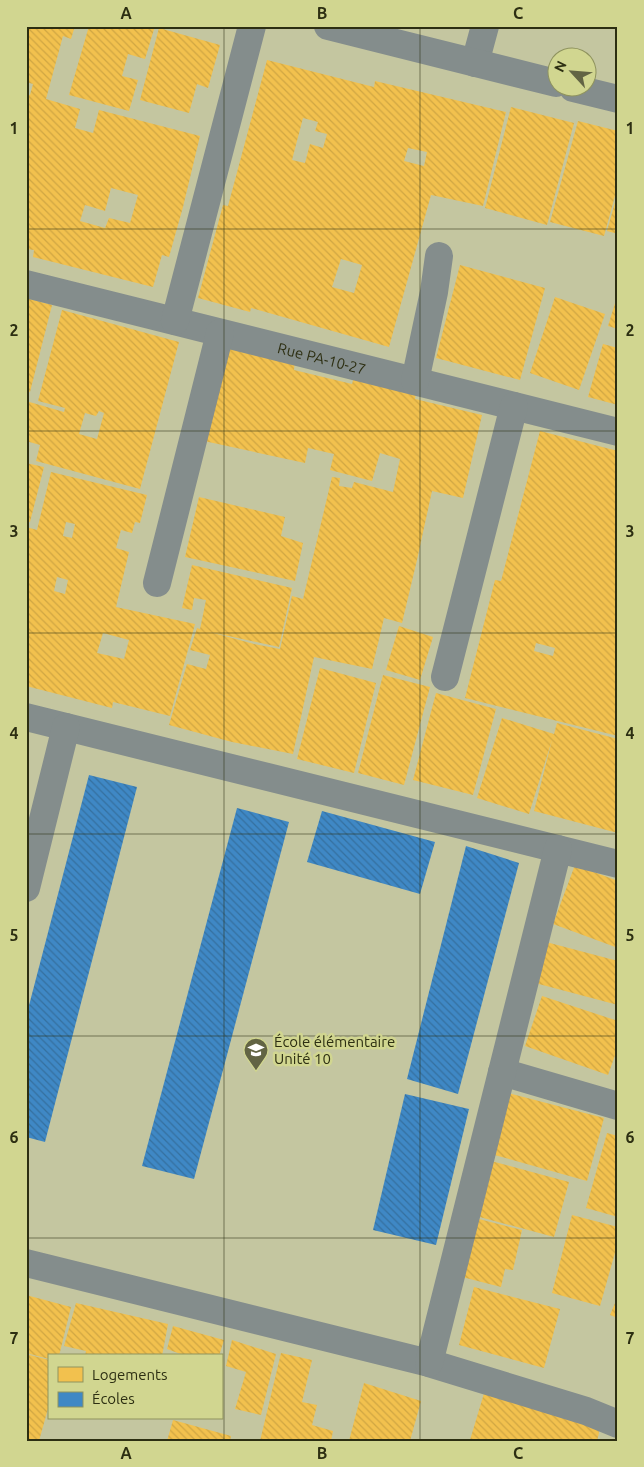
<svg xmlns="http://www.w3.org/2000/svg" width="644" height="1467" viewBox="0 0 644 1467" font-family="Ubuntu,sans-serif">
	<style>
		.homes { fill: url(#homes-back-hatch); fill-rule: evenodd }
		.schools { fill: url(#schools-back-hatch) }
		.lines { fill: none; stroke-linecap: round; stroke-linejoin: round }
		.minor { stroke: #848d8c; stroke-width: 28 }
		.tertiary { stroke: #848d8c; stroke-width: 28 }
		.grid { fill: none; stroke: #2d2f12; stroke-width: 1; stroke-opacity: 0.55 }
		.labels { text-anchor: middle; dominant-baseline: central; stroke-width: 5; stroke-linejoin: round; paint-order: stroke }
		.street-label { font-size: 15px; fill: #2d2f12; stroke: #d1d690 }
		.poi-label { font-size: 15px; fill: #2d2f12; stroke: #d1d690; text-anchor: start }
		.neatline { fill: none; stroke: #2d2f12; stroke-width: 2 }
		.grid-label { font-size: 16px; text-anchor: middle; font-weight: bold; fill: #2d2f12 }
	</style>
	<defs>
		<pattern id="homes-back-hatch" width="6" height="6" patternUnits="userSpaceOnUse" patternTransform="scale(1.25)"><rect width="6" height="6" fill="#f2c14e"/><path d="M-1 5l2 2M0 0l6 6M5-1l2 2" fill="none" stroke="#d0a643"/></pattern>
		<pattern id="schools-back-hatch" width="6" height="6" patternUnits="userSpaceOnUse" patternTransform="scale(1.25)"><rect width="6" height="6" fill="#3f88c5"/><path d="M-1 5l2 2M0 0l6 6M5-1l2 2" fill="none" stroke="#35709f"/></pattern>
	</defs>
	<rect width="100%" height="100%" fill="#c4c6a0"/>
	<!-- homes -->
	<g class="homes">
		<path d="M 26,26 L 75,26 L 71,39 L 63,36 L 46,99 L 80,109 L 75,128 L 93,133 L 99,110 L 200,136 L 183,207 L 169,257 L 162,255 L 153,287 L 33,257 L 34,250 L 26,249 L 26,94 L 30,95 L 33,84 L 26,82 ZM 111,188 L 138,195 L 130,223 L 109,218 L 105,228 L 80,221 L 85,205 L 105,211 Z"/>
		<polygon points="89,26 155,26 145,59 128,54 122,76 138,80 129,111 69,95"/>
		<polygon points="159,28 220,45 208,88 197,84 189,113 140,100"/>
		<path d="M 267,60 L 374,87 L 375,81 L 506,112 L 483,206 L 431,195 L 389,347 L 251,308 L 250,312 L 198,298 L 223,205 L 228,206 ZM 303,118 L 318,122 L 315,131 L 327,134 L 323,148 L 310,144 L 305,163 L 292,160 ZM 408,148 L 427,152 L 424,166 L 404,161 ZM 341,259 L 362,265 L 354,293 L 332,287 Z"/>
		<polygon points="511,107 574,123 547,225 485,208"/>
		<polygon points="578,121 618,131 618,185 604,236 550,222"/>
		<polygon points="617,195 618,195 618,234 607,231"/>
		<polygon points="460,265 545,288 520,380 436,358"/>
		<polygon points="555,297 605,314 579,390 530,373"/>
		<polygon points="26,298 52,305 30,392 26,391"/>
		<polygon points="616,300 618,300 618,329 608,326"/>
		<path d="M 62,310 L 179,342 L 140,489 L 36,461 L 40,445 L 26,441 L 26,401 L 64,412 L 65,408 L 38,401 ZM 99,411 L 104,413 L 97,439 L 79,434 L 85,413 L 96,416 Z"/>
		<polygon points="227,344 295,360 294,370 352,384 354,377 416,393 415,399 482,415 463,498 432,491 417,560 402,623 384,618 372,669 314,657 293,754 232,742 169,725 187,664 206,669 210,655 190,650 197,628 200,629 206,600 194,598 192,610 182,608 192,565 292,588 279,647 210,632 254,644 280,649 292,596 303,599 332,477 340,478 339,486 352,488 354,482 393,492 400,459 380,453 372,481 330,470 334,454 308,448 305,463 204,441"/>
		<polygon points="603,344 618,348 618,405 588,397"/>
		<path d="M 540,431 L 618,451 L 618,736 L 465,698 L 495,580 L 501,581 ZM 536,643 L 555,648 L 553,656 L 534,651 Z"/>
		<polygon points="26,463 44,467 30,522 26,521"/>
		<path d="M 51,472 L 147,495 L 140,523 L 135,522 L 132,533 L 121,530 L 116,548 L 129,552 L 116,607 L 195,624 L 170,716 L 113,702 L 112,708 L 26,686 L 26,527 L 37,530 ZM 66,522 L 75,524 L 72,538 L 63,536 ZM 57,577 L 68,580 L 65,594 L 54,591 ZM 103,633 L 129,640 L 124,659 L 97,653 Z"/>
		<polygon points="199,497 285,517 281,536 303,543 295,581 185,557"/>
		<polygon points="399,626 433,637 420,680 386,670"/>
		<polygon points="320,668 376,683 354,773 297,759"/>
		<polygon points="383,675 430,687 404,785 358,773"/>
		<polygon points="436,693 496,709 473,795 413,780"/>
		<polygon points="502,718 554,734 557,723 618,739 618,833 534,811 552,740 529,814 477,798"/>
		<polygon points="575,865 618,881 618,948 553,924"/>
		<polygon points="546,942 618,961 618,1005 535,983"/>
		<polygon points="542,996 618,1021 618,1047 608,1075 525,1046"/>
		<polygon points="508,1093 604,1118 587,1181 491,1154"/>
		<polygon points="607,1133 618,1136 618,1217 586,1208"/>
		<polygon points="491,1161 569,1182 554,1237 476,1216"/>
		<polygon points="572,1215 618,1227 618,1242 600,1306 552,1293"/>
		<polygon points="475,1218 522,1230 513,1270 505,1269 501,1287 462,1277"/>
		<polygon points="474,1287 560,1309 544,1368 459,1345"/>
		<polygon points="26,1295 71,1307 59,1356 49,1356 49,1359 26,1353"/>
		<polygon points="618,1296 618,1318 610,1315"/>
		<polygon points="76,1303 168,1324 162,1356 85,1356 86,1351 64,1346"/>
		<polygon points="173,1326 224,1340 219,1356 186,1356 167,1349"/>
		<polygon points="232,1340 276,1354 261,1415 235,1409 246,1372 226,1366"/>
		<polygon points="281,1353 312,1360 302,1402 317,1405 312,1425 333,1431 331,1441 260,1441"/>
		<polygon points="26,1354 49,1360 49,1405 39,1441 26,1441"/>
		<polygon points="364,1383 421,1401 410,1441 349,1441"/>
		<polygon points="485,1390 597,1421 599,1433 597,1441 470,1440"/>
		<polygon points="173,1420 231,1436 230,1441 167,1441"/>
	</g>
	<!-- schools -->
	<g class="schools">
		<polygon points="89,775 137,787 45,1142 26,1137 26,1017"/>
		<polygon points="237,808 289,822 194,1179 142,1166"/>
		<polygon points="322,811 435,842 420,894 307,862"/>
		<polygon points="466,846 519,863 458,1094 407,1079"/>
		<polygon points="405,1094 469,1109 436,1245 373,1230"/>
	</g>
	<g class="lines">
		<!-- minor -->
		<g class="minor">
			<polyline points="475,63 485,26"/>
			<path id="s1" d="M 26,284 L 618,432"/>
			<polyline points="175,321 252,26"/>
			<polyline points="415,381 434,292 439,256"/>
			<polyline points="157,583 220,333"/>
			<polyline points="445,677 514,406"/>
			<polyline points="26,717 618,864"/>
			<polyline points="26,888 66,727"/>
			<polyline points="502,1072 618,1106"/>
			<polyline points="26,1263 429,1363 586,1411 618,1424"/>
			<polyline points="429,1363 558,849"/>
		</g>
		<!-- tertiary -->
		<g class="tertiary">
			<polyline points="328,26 556,83"/>
			<polyline points="573,88 618,99"/>
		</g>
	</g>
	<!-- grid -->
	<path class="grid" d="M 224,26 L 224,1441M 420,26 L 420,1441M 26,229 L 618,229M 26,431 L 618,431M 26,633 L 618,633M 26,834 L 618,834M 26,1036 L 618,1036M 26,1238 L 618,1238"/>
	<!-- icons -->
	<defs>
		<symbol id="school-pin" viewBox="-11 -11 22 30"><path d="M0 17L-7.5 6A9.5 9.5 0 1 1 7.5 6Z" fill="#626444" stroke="#d1d690"/><path d="M0-5L7-2L0 1L-7-2ZM-4 1L0 2.5L4 1V4Q0 6-4 4Z" fill="#fff"/></symbol>
	</defs>
	<g fill-rule="evenodd">
		<use href="#school-pin" x="242" y="1036" width="28" height="38"/>
	</g>
	<g class="labels">
		<!-- street labels -->
		<g class="street-label">
			<text stroke="none"><textPath href="#s1" startOffset="305">Rue PA-10-27</textPath></text>
		</g>
		<!-- poi labels -->
		<g class="poi-label">
			<text x="274" y="1041">École élémentaire<tspan x="274" dy="17">Unité 10</tspan></text>
		</g>
	</g>
	<!-- border -->
	<rect width="644" height="1467" fill="none" stroke="#d1d690" stroke-width="55"/>
	<!-- legend -->
	<rect x="48" y="1354" width="175" height="65" fill="#d1d690" stroke="#8f935e"/>
	<rect x="58" y="1367" width="25" height="15" fill="#f2c14e" stroke="#8f935e"/>
	<text x="92" y="1380" font-size="15" fill="#2d2f12">Logements</text>
	<rect x="58" y="1392" width="25" height="15" fill="#3f88c5" stroke="#8f935e"/>
	<text x="92" y="1404" font-size="15" fill="#2d2f12">Écoles</text>
	<!-- north arrow -->
	<g transform="translate(572 72) rotate(296)"><circle r="24" fill="#d1d690" stroke="#8f935e"/>
	<path d="M0-4L9 19L0 12L-9 19Z" fill="#626444"/>
	<text y="-8" font-size="14" font-weight="bold" text-anchor="middle" fill="#2d2f12">N</text>
	</g>
	<rect x="28" y="28" width="588" height="1412" class="neatline"/>
	<g class="grid-label">
		<text x="126" y="19">A</text>
		<text x="322" y="19">B</text>
		<text x="518" y="19">C</text>
		<text x="14" y="134">1</text>
		<text x="630" y="134">1</text>
		<text x="14" y="336">2</text>
		<text x="630" y="336">2</text>
		<text x="14" y="537">3</text>
		<text x="630" y="537">3</text>
		<text x="14" y="739">4</text>
		<text x="630" y="739">4</text>
		<text x="14" y="941">5</text>
		<text x="630" y="941">5</text>
		<text x="14" y="1143">6</text>
		<text x="630" y="1143">6</text>
		<text x="14" y="1344">7</text>
		<text x="630" y="1344">7</text>
		<text x="126" y="1459">A</text>
		<text x="322" y="1459">B</text>
		<text x="518" y="1459">C</text>
	</g>
</svg>
